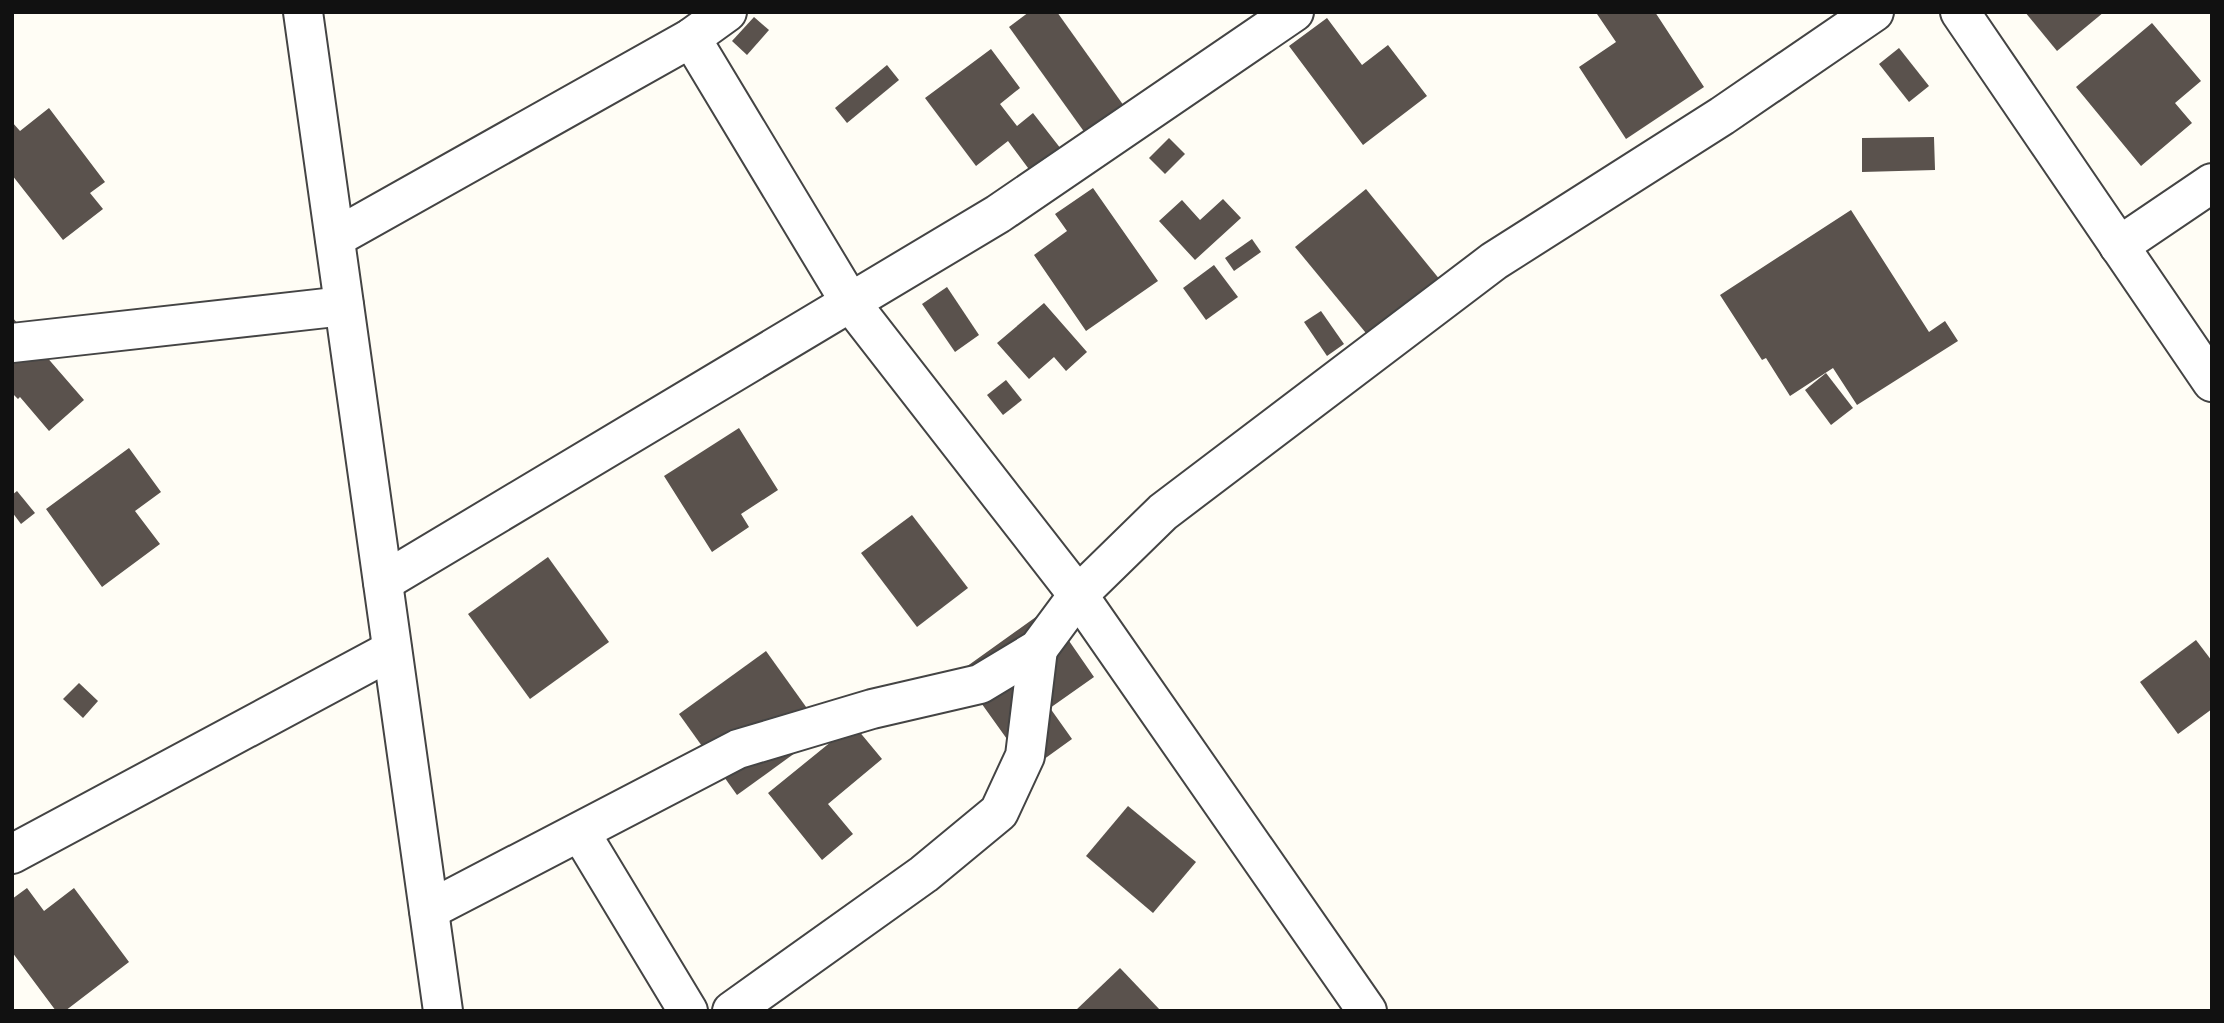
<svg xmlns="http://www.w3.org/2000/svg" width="2224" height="1023" viewBox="0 0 2224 1023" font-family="'Crimson Pro',serif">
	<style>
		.building { fill: #5a524d }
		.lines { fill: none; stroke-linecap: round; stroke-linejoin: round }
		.street-casing { stroke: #444; stroke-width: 42 }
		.street { stroke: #fff; stroke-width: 38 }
	</style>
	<rect width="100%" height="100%" fill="#fffdf5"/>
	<!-- building -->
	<g class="building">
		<polygon points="1029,12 1057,12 1124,106 1085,133 1009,27"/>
		<polygon points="1599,12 1655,12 1704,87 1626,139 1579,67 1616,42 1597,14"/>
		<polygon points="2025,12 2104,12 2057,51"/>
		<polygon points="754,17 769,30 747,55 732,41"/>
		<polygon points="1327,18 1362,65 1388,45 1427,96 1363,145 1289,46"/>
		<polygon points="2152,23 2201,81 2175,103 2192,123 2141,166 2076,87"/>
		<polygon points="1899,48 1929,86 1909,102 1879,64"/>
		<polygon points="991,49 1020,88 1000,104 1017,126 1033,113 1061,149 1031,172 1008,141 976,166 925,98"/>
		<polygon points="887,65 899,80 847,123 835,108"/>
		<polygon points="49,108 105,182 90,193 103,209 63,240 12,175 12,122 20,131"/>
		<polygon points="1934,137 1935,170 1862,172 1862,138"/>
		<polygon points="1169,138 1185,154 1165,174 1149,158"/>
		<polygon points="1093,188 1158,281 1086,331 1034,255 1067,231 1055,214"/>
		<polygon points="1366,189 1445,286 1375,344 1295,247"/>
		<polygon points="1223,199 1241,218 1195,260 1159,221 1182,200 1200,220"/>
		<polygon points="1851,210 1929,332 1945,321 1958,341 1857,405 1833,368 1790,396 1766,358 1762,360 1720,295"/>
		<polygon points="1252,239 1261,252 1234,271 1225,258"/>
		<polygon points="1214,265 1238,297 1206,320 1183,288"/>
		<polygon points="947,287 979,335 955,352 922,304"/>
		<polygon points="1044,303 1087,352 1066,371 1054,357 1029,379 997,343"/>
		<polygon points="1321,311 1344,344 1327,356 1304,322"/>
		<polygon points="12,317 84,400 49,431 20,397 18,399 12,393"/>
		<polygon points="1826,373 1853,408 1831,425 1805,390"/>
		<polygon points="1006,380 1022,400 1003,415 987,395"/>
		<polygon points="739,428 778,490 741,514 749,527 712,552 664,476"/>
		<polygon points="129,448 161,492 135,511 160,544 102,587 46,509"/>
		<polygon points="17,491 35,513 21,524 12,512 12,495"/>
		<polygon points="912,515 968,588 917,627 861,553"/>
		<polygon points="548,557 609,642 530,699 468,614"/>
		<polygon points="1047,609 1094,677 1050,708 1072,739 1029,770 959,672"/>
		<polygon points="2196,640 2212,661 2212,709 2178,734 2140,682"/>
		<polygon points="766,651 824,732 737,795 679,714"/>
		<polygon points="79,683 98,701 83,718 63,699"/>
		<polygon points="853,724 882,759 828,804 853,834 822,860 768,793"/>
		<polygon points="1128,806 1196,862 1153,913 1086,856"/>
		<polygon points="27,888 44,911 74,888 129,962 65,1011 56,1011 12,952 12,899"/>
		<polygon points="1120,968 1161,1011 1075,1011"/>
	</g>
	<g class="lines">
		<defs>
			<g id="street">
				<polyline points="303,12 443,1011"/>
				<polyline points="1960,12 2212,382"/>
				<polyline points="691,38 850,302 1078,595 1367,1011"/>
				<polyline points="335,238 691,38 727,12"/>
				<polyline points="2119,246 2212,183"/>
				<polyline points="12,343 344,306"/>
				<polyline points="383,582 998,214 1294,12"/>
				<polyline points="580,832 688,1011"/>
				<polyline points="12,854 392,650"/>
				<polyline points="429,910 738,749 872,709 980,684 1038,649 1078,595 1163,512 1494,261 1722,116 1874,12"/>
				<polyline points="732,1011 924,874 999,812 1025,756 1038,649"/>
			</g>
		</defs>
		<!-- street casing -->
		<use href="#street" class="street-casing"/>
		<!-- street -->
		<use href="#street" class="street"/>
	</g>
	<!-- border -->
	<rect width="2224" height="1023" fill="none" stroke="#111111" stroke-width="28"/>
</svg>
